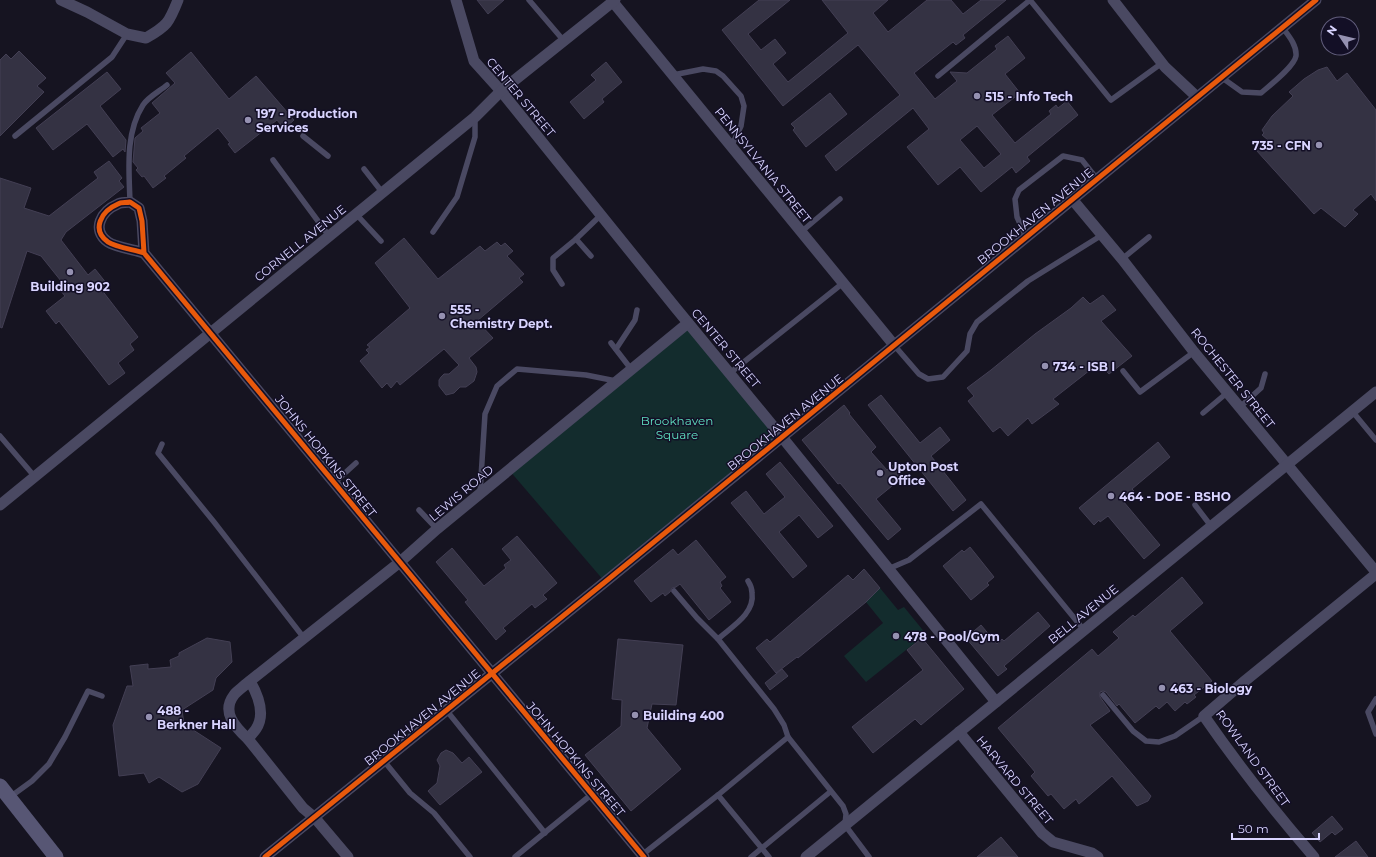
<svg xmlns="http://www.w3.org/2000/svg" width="1376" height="857" viewBox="0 0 1376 857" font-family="Montserrat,sans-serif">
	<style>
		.green { fill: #132c2d }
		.building { fill: #343243; stroke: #433f54; fill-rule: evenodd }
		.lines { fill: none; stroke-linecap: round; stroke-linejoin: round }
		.lane { stroke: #4a4962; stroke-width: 5.5 }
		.street { stroke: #4a4962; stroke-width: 11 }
		.secondary { stroke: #575674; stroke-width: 15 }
		.cycleway-casing { stroke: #130f26; stroke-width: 8 }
		.cycleway { stroke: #e8590c; stroke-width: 5 }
		.poi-dot { fill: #9591b1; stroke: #130f26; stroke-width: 1.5 }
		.labels { text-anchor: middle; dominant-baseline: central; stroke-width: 3; stroke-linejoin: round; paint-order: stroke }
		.poi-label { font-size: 12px; font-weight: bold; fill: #d9d4ff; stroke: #130f26; text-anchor: start }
		.street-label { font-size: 12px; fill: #d9d4ff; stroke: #130f26 }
		.park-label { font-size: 12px; fill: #5fe0c0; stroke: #130f26 }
	</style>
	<rect width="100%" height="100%" fill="#161421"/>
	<!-- green -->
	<g class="green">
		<polygon points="688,323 782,437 605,582 509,470"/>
		<polygon points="880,588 898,610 904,607 926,634 866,682 844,656 883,623 866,602"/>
	</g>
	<!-- building -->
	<g class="building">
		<polygon points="477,0 504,0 488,14"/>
		<path d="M 759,0 L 790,0 L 748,34 L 761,50 L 775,39 L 786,53 L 773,64 L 788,82 L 848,33 L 822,0 L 888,0 L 873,13 L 888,32 L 927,0 L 951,0 L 963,14 L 981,0 L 1006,0 L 963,35 L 965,38 L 956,45 L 953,42 L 914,73 L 935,99 L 957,81 L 950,72 L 967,73 L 997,49 L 995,46 L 1008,36 L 1025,58 L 1005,74 L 1020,93 L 992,115 L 1015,143 L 1051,114 L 1049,111 L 1056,105 L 1058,108 L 1067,101 L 1078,115 L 1027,157 L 1030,161 L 1016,173 L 1012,167 L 981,192 L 960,167 L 938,185 L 907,147 L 929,129 L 913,108 L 836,171 L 825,156 L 900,95 L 858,45 L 783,106 L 722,30 ZM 977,126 L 1001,154 L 984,168 L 960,140 Z"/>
		<polygon points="19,51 46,78 37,86 44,92 0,136 0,60 6,54 11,59"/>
		<polygon points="191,52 229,99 256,76 294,120 284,129 277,120 235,153 228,144 230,143 218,128 184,156 186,158 164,176 166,178 153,188 144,176 142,177 136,170 138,168 133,162 135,138 143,131 141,128 160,113 152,103 175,83 166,73"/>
		<polygon points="606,62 622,82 602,99 604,102 584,119 570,102 596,80 591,75"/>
		<polygon points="1327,67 1337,81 1347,73 1376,110 1376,201 1371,194 1353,210 1358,214 1345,227 1321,208 1314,214 1256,150 1268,140 1262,135 1264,133 1262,130 1272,116 1293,96 1289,92 1304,79 1318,70"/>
		<polygon points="107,72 121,89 100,106 126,140 125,152 123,149 113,157 87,124 53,150 36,128"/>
		<polygon points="830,93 847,114 806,147 793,130 795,128 791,124"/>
		<polygon points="109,161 122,178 119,181 124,187 66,232 61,240 88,275 95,269 107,284 101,289 138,337 130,344 134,350 118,363 125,373 109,385 59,321 56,324 46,311 65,296 60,290 65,286 41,256 27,251 2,328 0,327 0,178 31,188 24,208 49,216 98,178 94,172"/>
		<polygon points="404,238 438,279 480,246 485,251 497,242 501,246 505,243 513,251 507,256 524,274 519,278 523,282 477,321 493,338 469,358 476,367 477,372 474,381 466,387 460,387 454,393 446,395 439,386 439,380 441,377 444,374 449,374 459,365 444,349 400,385 397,381 391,388 387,383 382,388 360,361 369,353 366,350 370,347 367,345 410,308 375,263"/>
		<polygon points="1103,295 1116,310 1101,321 1132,356 1109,374 1099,363 1053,399 1059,404 1032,424 1028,418 1008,436 1000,427 993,432 968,401 974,396 967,388 991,370 1035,334 1071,308 1083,297 1090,304"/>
		<polygon points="881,395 920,443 940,427 950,440 931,456 966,500 953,511 868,405"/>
		<polygon points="844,405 850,413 849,414 876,447 871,452 887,470 893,465 903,477 876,499 901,529 888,540 840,483 838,484 802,440"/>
		<polygon points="1158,442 1170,457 1132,489 1134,491 1123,501 1160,545 1144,559 1108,516 1100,522 1099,520 1094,525 1079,508"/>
		<polygon points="780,462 833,526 818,538 799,515 779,532 807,566 793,578 731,503 746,491 764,514 785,497 766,474"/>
		<polygon points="517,536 557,583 543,595 547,599 535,608 532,604 503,628 506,631 496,640 465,602 468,600 436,562 452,548 484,586 506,568 504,565 511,560 502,549"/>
		<polygon points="696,540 726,577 720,582 722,586 720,588 731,602 709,620 680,584 676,587 672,588 670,592 665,596 663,593 651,602 634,581 673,549 678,555"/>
		<polygon points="970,547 994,577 987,583 989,585 971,600 943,566 962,550 964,552"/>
		<polygon points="864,569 880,588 866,602 798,658 797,657 776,673 756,648 767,639 770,642 848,575 853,580"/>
		<polygon points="1182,577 1203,603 1170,631 1212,681 1194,695 1196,697 1187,704 1185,702 1175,711 1167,702 1159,709 1156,706 1135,723 1119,704 1117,706 1106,692 1103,691 1100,692 1100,697 1110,711 1090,725 1151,796 1148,801 1137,806 1112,776 1079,804 1076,799 1064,809 1051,794 1048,796 1031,776 1035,772 998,728 1092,649 1098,656 1119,638 1113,632 1133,615 1135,617"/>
		<polygon points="1038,612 1050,626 1004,666 1007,669 998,676 966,638 981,625 997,644 1002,639 1004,641"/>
		<polygon points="207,638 230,642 232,662 216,678 213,690 182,710 184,724 221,748 198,784 182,792 159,777 149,783 144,773 119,776 113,725 127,686 133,686 130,666 148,664 148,669 171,667 170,660 179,656 179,653"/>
		<polygon points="922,638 964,689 921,725 915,719 873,753 852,727 923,670 907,650"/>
		<polygon points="618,639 683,645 676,705 652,704 647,728 681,769 631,811 585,755 621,726 622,700 612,699"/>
		<polygon points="782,669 788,676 770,690 765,683"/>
		<polygon points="446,750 453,753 462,763 469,757 482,772 440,805 428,791 437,783 440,766 437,760 441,753"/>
		<polygon points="1332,816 1343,829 1335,835 1332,832 1320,842 1312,833"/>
		<polygon points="1001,837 1018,857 977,857"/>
		<polygon points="1356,841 1368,857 1335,857"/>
	</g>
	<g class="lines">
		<!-- lane -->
		<g class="lane">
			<polyline points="529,0 564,41"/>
			<polyline points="673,75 703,69 716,71 723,76 741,96 744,106 741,126 731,147"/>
			<polyline points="938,76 1030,0 1111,100 1162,63"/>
			<path d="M 1221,77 L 1242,92 L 1261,93 C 1269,86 1294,67 1296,56 C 1297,45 1288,35 1282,27"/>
			<polyline points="15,136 112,57 127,34"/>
			<polyline points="303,136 328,156"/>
			<polyline points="273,160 329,236"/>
			<polyline points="364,169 382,192"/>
			<path d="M 130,202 C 129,170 125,133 143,105 C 148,97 160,91 167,85"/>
			<polyline points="356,214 381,241"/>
			<polyline points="433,232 457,197 475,137 475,117"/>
			<polyline points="801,232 840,199"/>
			<polyline points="1026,237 1017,217 1015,199 1019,190 1063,156 1082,160 1097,179"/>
			<polyline points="576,239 591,256"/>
			<polyline points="1122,259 1149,237"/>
			<polyline points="562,284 553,270 553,258 576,239 601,215"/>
			<polyline points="611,343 631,369"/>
			<polyline points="894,345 919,374 928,379 943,377 967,351 970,334 977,322 1028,281 1102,235"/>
			<polyline points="616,349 635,320 637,310"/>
			<polyline points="1123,371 1140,392 1194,352"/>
			<polyline points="730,373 843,283"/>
			<polyline points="1240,407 1261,388 1265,374"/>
			<polyline points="1352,411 1376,440"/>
			<polyline points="1203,413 1228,392"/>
			<polyline points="0,436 35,477"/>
			<polyline points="162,444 158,453 214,522 304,638"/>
			<polyline points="335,482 356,463"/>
			<polyline points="480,493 485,414 497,386 517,369 586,375 616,381"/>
			<polyline points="1195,505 1211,526"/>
			<polyline points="419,510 437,529"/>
			<polyline points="888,569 909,560 981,504 1084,630"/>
			<polyline points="674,591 697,618 718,639 774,709 784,725 788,737"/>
			<path d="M 718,639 C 731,627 755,614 752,593 C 752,589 750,584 748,581"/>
			<polyline points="1103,695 1133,731 1146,741 1159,742 1175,736 1204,716"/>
			<polyline points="1376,699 1368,712 1376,734"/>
			<polyline points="447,711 545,833"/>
			<polyline points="384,761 410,793 434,813 470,857"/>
			<polyline points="10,797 32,781 49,764 65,737 88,691 102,696"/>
			<polyline points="642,855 718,795"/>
			<polyline points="515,857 592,794"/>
			<polyline points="751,857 830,792"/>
			<polyline points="769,857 718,795 788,737 843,806 846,814 845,825 869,857"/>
		</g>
		<!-- street -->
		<g class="street">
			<path d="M 61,0 L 87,12 L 127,34 L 146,38 C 167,26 169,23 178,0"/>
			<polyline points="456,0 474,61 501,91 675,307 782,437 996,702"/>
			<polyline points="1113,0 1165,67 1197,97"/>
			<polyline points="613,2 894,345"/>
			<polyline points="1072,199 1122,259 1194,352 1376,572"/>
			<path d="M 144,253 L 142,221 L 139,208 L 130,202 C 126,203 121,202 118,204 C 101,211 91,230 108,242 C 115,247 136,250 144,253 L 644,857"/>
			<polyline points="0,505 475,117 501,91 615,0"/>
			<polyline points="959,732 1042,833 1053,842 1092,853 1098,857"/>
			<path d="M 248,739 C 250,736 254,732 256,729 C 266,714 258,695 250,681"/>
			<polyline points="265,857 605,582 1316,0"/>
			<path d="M 348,857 L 315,818 L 303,808 L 248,739 C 235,727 221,712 234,695 C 237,691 242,688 246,684 L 400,562 L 437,529 L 688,323"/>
			<polyline points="806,857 1376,392"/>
			<path d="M 1314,857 C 1275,812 1238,765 1204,716 L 1246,680 L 1376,574"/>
		</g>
		<!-- secondary -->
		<polyline class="secondary" points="0,786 56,857"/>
		<defs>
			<g id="cycleway">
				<path d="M 144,253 L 142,221 L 139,208 L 130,202 C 126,203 121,202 118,204 C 101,211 91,230 108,242 C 115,247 136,250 144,253 L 644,857"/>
				<polyline points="265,857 605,582 1316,0"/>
			</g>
		</defs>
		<!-- cycleway casing -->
		<use href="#cycleway" class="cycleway-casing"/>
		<!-- cycleway -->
		<use href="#cycleway" class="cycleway"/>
	</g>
	<!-- markers -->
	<g class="poi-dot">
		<circle cx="977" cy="96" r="4"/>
		<circle cx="248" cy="120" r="4"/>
		<circle cx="1319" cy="145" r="4"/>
		<circle cx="70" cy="272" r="4"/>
		<circle cx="442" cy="316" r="4"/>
		<circle cx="1045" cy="366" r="4"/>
		<circle cx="880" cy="473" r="4"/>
		<circle cx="1111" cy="496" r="4"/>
		<circle cx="896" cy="636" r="4"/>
		<circle cx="1162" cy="688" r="4"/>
		<circle cx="635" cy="715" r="4"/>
		<circle cx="149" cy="717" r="4"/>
	</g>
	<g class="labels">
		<!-- poi labels -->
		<g class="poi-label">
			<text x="985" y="96">515 - Info Tech</text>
			<text x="256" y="113">197 - Production<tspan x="256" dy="14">Services</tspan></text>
			<text x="1311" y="145" text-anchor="end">735 - CFN</text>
			<text x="70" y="286" text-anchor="middle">Building 902</text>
			<text x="450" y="309">555 -<tspan x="450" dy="14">Chemistry Dept.</tspan></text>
			<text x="1053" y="366">734 - ISB I</text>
			<text x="888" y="466">Upton Post<tspan x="888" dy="14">Office</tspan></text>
			<text x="1119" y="496">464 - DOE - BSHO</text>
			<text x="904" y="636">478 - Pool/Gym</text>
			<text x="1170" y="688">463 - Biology</text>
			<text x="157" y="710">488 -<tspan x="157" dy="14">Berkner Hall</tspan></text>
			<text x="643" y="715">Building 400</text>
		</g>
		<!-- street labels -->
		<g class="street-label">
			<text transform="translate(521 97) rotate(50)">CENTER STREET</text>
			<text transform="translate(763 165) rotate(51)">PENNSYLVANIA STREET</text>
			<text transform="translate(1035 216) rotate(-39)">BROOKHAVEN AVENUE</text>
			<text transform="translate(300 243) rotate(-39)">CORNELL AVENUE</text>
			<text transform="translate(726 348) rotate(50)">CENTER STREET</text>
			<text transform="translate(1233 378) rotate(51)">ROCHESTER STREET</text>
			<text transform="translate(785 422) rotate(-39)">BROOKHAVEN AVENUE</text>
			<text transform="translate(326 456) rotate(51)">JOHNS HOPKINS STREET</text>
			<text transform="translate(461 493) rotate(-40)">LEWIS ROAD</text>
			<text transform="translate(1083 614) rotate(-39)">BELL AVENUE</text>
			<text transform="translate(422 717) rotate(-39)">BROOKHAVEN AVENUE</text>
			<text transform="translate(1253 758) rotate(54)">ROWLAND STREET</text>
			<text transform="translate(576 759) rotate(50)">JOHN HOPKINS STREET</text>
			<text transform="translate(1015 780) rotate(50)">HARVARD STREET</text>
		</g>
		<!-- park labels -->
		<g class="park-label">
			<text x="677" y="420">Brookhaven<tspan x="677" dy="14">Square</tspan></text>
		</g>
	</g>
	<!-- north arrow -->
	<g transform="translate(1340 36) rotate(305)"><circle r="19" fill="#130f26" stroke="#625e7d"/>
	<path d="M0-3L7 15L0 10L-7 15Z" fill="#9591b1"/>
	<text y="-6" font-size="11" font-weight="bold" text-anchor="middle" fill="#d9d4ff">N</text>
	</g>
	<!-- scale -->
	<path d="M1232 833v6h87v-6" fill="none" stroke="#d9d4ff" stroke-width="2"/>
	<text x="1238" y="833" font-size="12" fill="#d9d4ff" stroke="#130f26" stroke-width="3" paint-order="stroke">50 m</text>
</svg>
